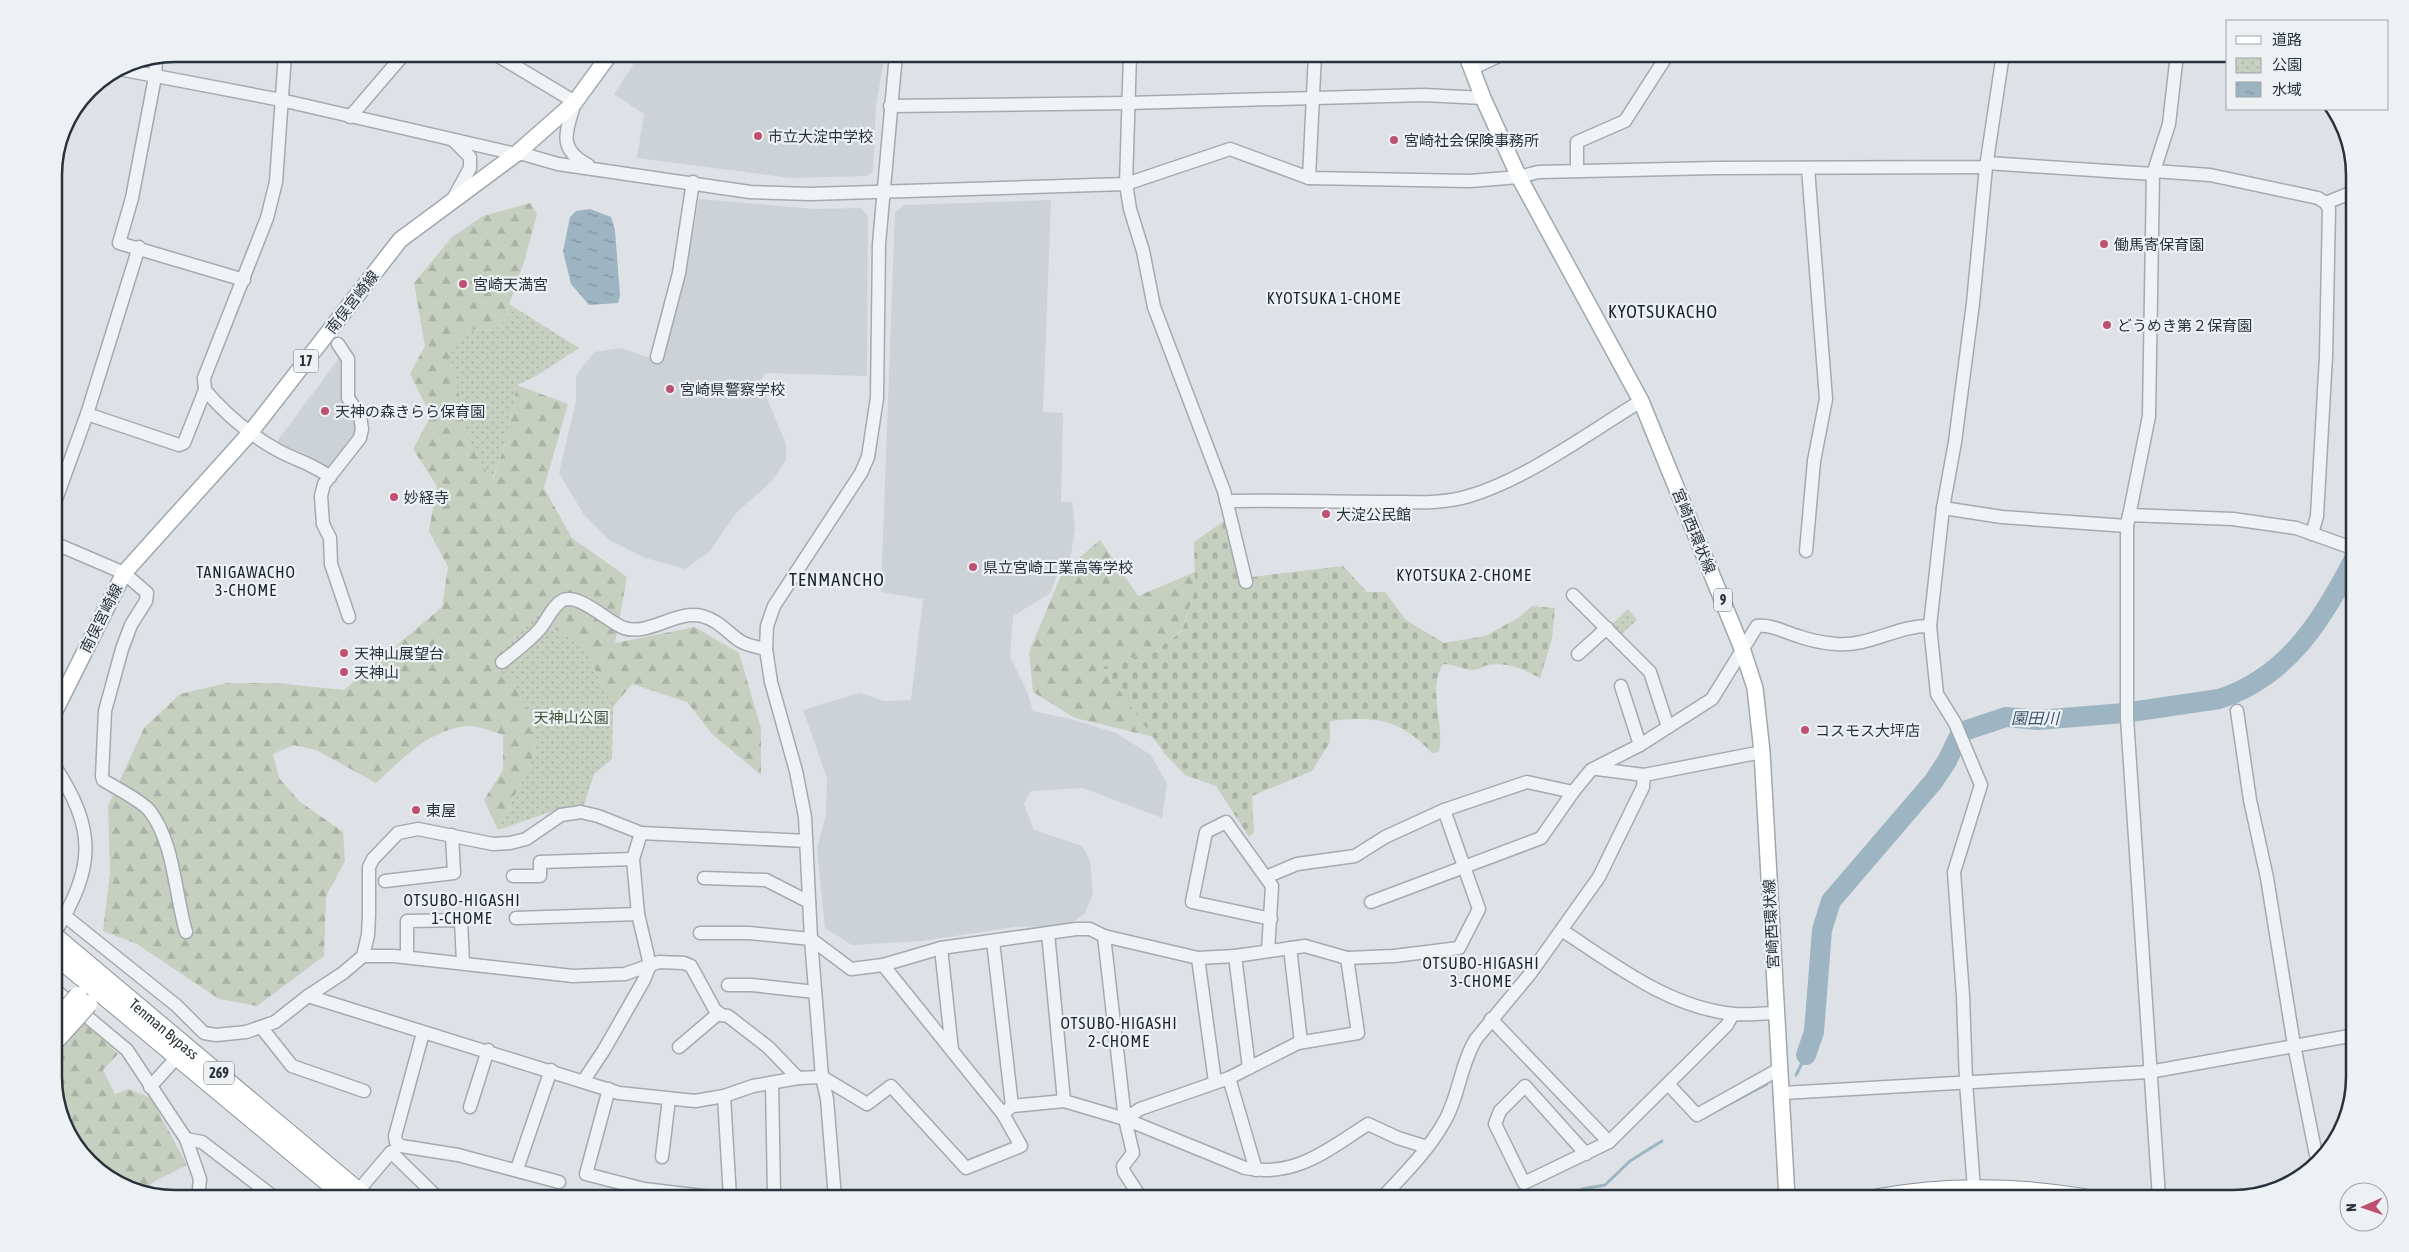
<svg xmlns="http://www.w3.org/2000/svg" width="2409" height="1252" viewBox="0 0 2409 1252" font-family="'Asap Condensed','Noto Sans JP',sans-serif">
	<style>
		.built { fill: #cdd2d7 }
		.forest { fill: url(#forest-firs) }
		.cemetery { fill: url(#cemetery-stones) }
		.park { fill: url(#park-dots) }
		.water { fill: url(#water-ripples) }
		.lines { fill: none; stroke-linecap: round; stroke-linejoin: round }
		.stream { stroke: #9db4c2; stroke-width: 3 }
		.river { stroke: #9db4c2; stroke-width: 20 }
		.minor-casing { stroke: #a4aaaf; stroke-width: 15 }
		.major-casing { stroke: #9fa8b0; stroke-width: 18 }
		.highway-casing { stroke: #87929b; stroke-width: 20 }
		.minor { stroke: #f0f3f5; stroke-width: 12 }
		.major { stroke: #fff; stroke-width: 15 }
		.highway { stroke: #fff; stroke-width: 18 }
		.highway-bridge-casing { stroke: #87929b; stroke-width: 20; stroke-linecap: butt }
		.highway-bridge { stroke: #fff; stroke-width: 18 }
		.poi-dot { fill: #be5070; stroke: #edf1f4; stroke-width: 2 }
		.labels { text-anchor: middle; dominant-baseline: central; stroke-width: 4.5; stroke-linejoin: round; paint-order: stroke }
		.shield { fill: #edf1f4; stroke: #646b72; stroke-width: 1 }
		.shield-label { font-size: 14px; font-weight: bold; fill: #29323b }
		.poi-label { font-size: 15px; fill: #29323b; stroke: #edf1f4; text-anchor: start }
		.street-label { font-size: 15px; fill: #29323b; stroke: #edf1f4 }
		.park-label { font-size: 15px; fill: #425538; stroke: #edf1f4 }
		.neighbourhood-label { font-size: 16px; letter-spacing: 1px; fill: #1b232c; stroke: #edf1f4 }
		.water-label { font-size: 16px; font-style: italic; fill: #38556a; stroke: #edf1f4 }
		.quarter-label { font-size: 18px; letter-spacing: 1px; fill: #1b232c; stroke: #edf1f4 }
		.rim { fill: none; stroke: #29323b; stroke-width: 2.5 }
	</style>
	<defs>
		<pattern id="forest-firs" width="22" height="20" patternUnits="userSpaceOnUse" patternTransform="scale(1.25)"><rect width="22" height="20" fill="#c6cfc0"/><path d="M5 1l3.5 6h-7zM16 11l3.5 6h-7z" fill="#aab2a6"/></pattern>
		<pattern id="cemetery-stones" width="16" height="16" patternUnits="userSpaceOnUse" patternTransform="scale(1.25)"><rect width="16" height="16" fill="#c6cfc0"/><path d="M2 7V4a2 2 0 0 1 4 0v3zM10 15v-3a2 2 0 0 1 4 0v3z" fill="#aab2a6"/></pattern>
		<pattern id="park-dots" width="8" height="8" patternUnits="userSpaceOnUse" patternTransform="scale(1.25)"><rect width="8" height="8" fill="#c6cfc0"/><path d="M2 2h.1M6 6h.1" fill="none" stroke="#aab2a6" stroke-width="1.8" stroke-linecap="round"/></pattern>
		<pattern id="water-ripples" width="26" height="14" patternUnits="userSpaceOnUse" patternTransform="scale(1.25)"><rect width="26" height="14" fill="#9db4c2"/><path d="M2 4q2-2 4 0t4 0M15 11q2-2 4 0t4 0" fill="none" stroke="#80939f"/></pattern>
	</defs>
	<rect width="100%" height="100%" fill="#dee2e6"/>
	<!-- built -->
	<g class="built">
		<polygon points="640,54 885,54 876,106 873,171 867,176 791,178 637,158 644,114 614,94"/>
		<polygon points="699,199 815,209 861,208 868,216 867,376 765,373 760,382 786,444 786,460 771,482 736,513 710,551 685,569 645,558 609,540 584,515 559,473 576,401 576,376 594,352 621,348 662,362 683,286"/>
		<polygon points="1051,200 1043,412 1063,413 1061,502 1072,502 1075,528 1070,561 1058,573 1050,593 1013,616 1010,657 1027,691 1033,711 1071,719 1116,733 1151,755 1167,784 1162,818 1083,788 1031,791 1024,804 1034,830 1082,846 1090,860 1093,893 1085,913 1069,925 1015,927 921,941 852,945 825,928 817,849 826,814 827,778 803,710 859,693 885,701 911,700 923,599 881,592 895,212 905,205"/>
		<polygon points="340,357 341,393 345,406 354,415 357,432 328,470 302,452 275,444"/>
	</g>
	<!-- forest -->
	<g class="forest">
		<path d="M 530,203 L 537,214 L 524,262 L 509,304 L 508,318 L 496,329 L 467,330 L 470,445 L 493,479 L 506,441 L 517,385 L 568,404 L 544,488 L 572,538 L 627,577 L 615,643 L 695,627 L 739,653 L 761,728 L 761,775 L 712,734 L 687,702 L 632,684 L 613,707 L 584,647 L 553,628 L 514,683 L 529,714 L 535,754 L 498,830 L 484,800 L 503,770 L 503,735 C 493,732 480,726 469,726 C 431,728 403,758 376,783 L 316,750 L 293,745 L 273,754 L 279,778 L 299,801 L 343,832 L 345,861 L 326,896 L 324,956 L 257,1006 L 219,999 L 137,944 L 103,931 L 110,872 L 108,806 L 144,728 L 180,694 L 227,683 L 276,683 L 344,690 L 442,607 L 448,567 L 429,531 L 437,486 L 413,449 L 431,416 L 410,374 L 425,346 L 414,283 L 452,237 L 483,216 Z"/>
		<polygon points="1100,540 1138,596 1195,572 1195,590 1182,630 1151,654 1115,660 1103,668 1154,737 1075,718 1033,692 1029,652 1062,573"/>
		<polygon points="83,1021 118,1054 103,1070 115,1094 128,1089 151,1098 187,1165 153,1182 143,1191 121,1186 74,1145 54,1085 54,1059"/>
	</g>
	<!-- cemetery -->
	<path class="cemetery" d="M 1224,521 L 1244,578 L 1343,566 L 1367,592 L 1385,592 L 1406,620 L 1444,643 L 1485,636 L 1518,618 L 1532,606 L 1555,608 L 1552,639 L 1540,678 C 1523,669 1508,662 1488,665 C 1483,666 1478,670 1474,670 C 1463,670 1454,664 1443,664 C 1427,691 1445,723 1439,752 L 1432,753 C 1399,718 1375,716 1330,721 L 1330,742 L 1312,771 L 1252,796 L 1254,832 L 1249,837 L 1216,786 L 1185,775 L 1165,754 L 1103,668 L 1115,660 L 1151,654 L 1182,631 L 1195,590 L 1194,542 Z"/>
	<!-- park -->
	<g class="park">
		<polygon points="509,304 579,348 536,376 517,385 506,441 492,480 470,445 449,350 467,330 496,329 508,318"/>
		<polygon points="1628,609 1637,620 1618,637 1609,627"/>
		<polygon points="539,612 553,628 584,647 613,707 612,759 594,774 584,805 550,812 498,830 535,754 529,714 514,683 497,668 504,646"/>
	</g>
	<!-- water -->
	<g class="water">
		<polygon points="65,125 56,199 54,206 54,168"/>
		<polygon points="590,209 611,217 615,230 620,296 618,303 589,305 571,284 563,251 570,217 576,211"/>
	</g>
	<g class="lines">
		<!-- stream -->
		<g class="stream">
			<polyline points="1796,1075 1806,1055"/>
			<polyline points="1720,1109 1767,1084"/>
			<polyline points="1562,1198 1582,1189 1605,1185 1630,1161 1662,1141"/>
		</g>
		<!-- river -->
		<path class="river" d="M 1806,1055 L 1814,1032 L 1822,930 L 1831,901 L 1933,782 L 1947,761 L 1961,732 L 2006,717 L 2038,720 L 2124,713 L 2219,699 C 2288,677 2323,619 2355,557"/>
		<defs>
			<g id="minor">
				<path d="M 285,54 L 276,182 L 267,218 L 204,378 L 205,390 C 226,415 250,435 279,451 C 298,461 311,463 330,477"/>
				<path d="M 495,54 L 575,102 C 567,131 556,148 588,165"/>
				<polyline points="1130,54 1126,184 1130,209 1143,251 1154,307 1224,491 1246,582"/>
				<polyline points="156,58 155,77 132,198 119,243 244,280"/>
				<polyline points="119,69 281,100 516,154 523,154 558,164 750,192 810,194 1126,184 1230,149 1309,178 1470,181 1519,177 1538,172 1716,168 1986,167 1987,163 2153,174 2154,171 2210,175 2318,198 2326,203 2329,209 2326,356 2317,516 2312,534"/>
				<polyline points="1471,69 1503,54"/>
				<polyline points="890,106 1128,103 1424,95 1483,98"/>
				<polyline points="350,117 404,54"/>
				<polyline points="1577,171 1577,142 1625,121 1668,54"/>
				<polyline points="1309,178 1315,54"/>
				<polyline points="453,199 470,168 470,157 453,140"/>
				<polyline points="2326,203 2355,191"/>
				<polyline points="338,344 348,359 348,398 360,416 362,429 360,438 324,484 321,496 323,524 330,538 331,564 349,617"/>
				<polyline points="657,357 679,273 693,182"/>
				<polyline points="87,414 179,445 184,443 205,390"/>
				<path d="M 1226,501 C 1280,500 1335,502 1389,502 C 1416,502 1443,504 1469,496 C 1525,480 1590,432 1641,401"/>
				<polyline points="54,505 87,414 139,247"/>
				<polyline points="1943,508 2002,517 2127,526"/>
				<polyline points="2127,524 2129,515 2233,519 2296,528 2355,549"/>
				<path d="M 54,543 L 124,573 L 147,593 L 146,601 L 131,625 L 122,649 L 105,711 L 102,776 L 103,780 C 116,788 140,800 149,810 C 174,841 175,894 186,932"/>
				<polyline points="1806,551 1814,461 1826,399 1808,168"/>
				<polyline points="1573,595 1650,672 1668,727"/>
				<polyline points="1578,654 1607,628"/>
				<path d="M 502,662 C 515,652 528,642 539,630 C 547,621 552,606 563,600 C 579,593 608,622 624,628 C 650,636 675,610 702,616 C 718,620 727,632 740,641 C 748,646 757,647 766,649"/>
				<polyline points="1621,686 1640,745"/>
				<polyline points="2237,711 2250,800 2267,878 2294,1045 2317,1160"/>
				<path d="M 54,765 C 97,831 95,867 54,934"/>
				<polyline points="1597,769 1644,775 1762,752"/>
				<polyline points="513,876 540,876 540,862 633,859"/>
				<path d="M 1266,877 L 1297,864 L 1355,856 L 1385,837 L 1444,810 L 1527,782 L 1573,792 L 1591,770 L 1640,745 L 1712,699 L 1757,626 C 1771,624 1784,632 1798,636 C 1809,640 1823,643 1836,644 C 1869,647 1898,625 1930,626"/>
				<polyline points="704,878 766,880 809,902"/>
				<polyline points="385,881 454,873 452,835"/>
				<polyline points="1371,902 1541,838 1573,792"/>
				<polyline points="65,916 177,1006 204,1033 216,1035 246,1032 275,1022 308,996 343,973 363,956 368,935 369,915 369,867 373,859 398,833 418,829 493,844 510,843 526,839 561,815 581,812 598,816 641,833 806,841"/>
				<polyline points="516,918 638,914"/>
				<path d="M 1563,931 C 1615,965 1670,1008 1734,1014 C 1748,1015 1762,1013 1776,1013"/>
				<polyline points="700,933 749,933 811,939 851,969 883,965 941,948 1076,929 1090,929 1104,936 1198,958 1235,956 1305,946 1347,958 1394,956 1459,948 1479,909 1444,810"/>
				<polyline points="1048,933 1064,1101"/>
				<polyline points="1104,936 1125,1119 1133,1153 1123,1166 1124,1172 1141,1198"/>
				<polyline points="993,941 1012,1106"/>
				<polyline points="941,948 952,1050"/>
				<polyline points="1290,948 1301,1042"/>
				<polyline points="1268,951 1272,886 1226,822 1206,832 1192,902 1271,919"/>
				<polyline points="363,956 394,956 573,976 625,974 659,962 684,963 691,966 715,1010 721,1015 728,1016 768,1047 798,1078"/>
				<polyline points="1235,956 1249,1068"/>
				<polyline points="407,957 407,921 461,920 463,963"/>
				<polyline points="1198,958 1215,1082"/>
				<path d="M 883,965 L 1003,1114 L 1012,1106 L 1064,1101 L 1125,1119 L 1245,1168 C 1295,1178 1328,1150 1368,1124 L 1398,1138 L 1427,1147"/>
				<polyline points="728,985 752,985 815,992"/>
				<polyline points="54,989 127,1050 186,1139 200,1179 198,1198"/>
				<polyline points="308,996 619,1093 695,1101 724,1096 753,1086 798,1078 822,1077 867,1104 891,1086 966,1168 1021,1146 1003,1114"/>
				<polyline points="1491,1019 1609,1142 1727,1025 1733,1014"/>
				<polyline points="261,1027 292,1066 364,1091"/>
				<polyline points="423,1033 395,1136 396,1142 401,1146 458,1155 559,1182"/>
				<polyline points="679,1047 719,1013"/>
				<polyline points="1229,1078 1256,1170"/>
				<polyline points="584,1080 604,1050 644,980 650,965 638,914 633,859 641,833"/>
				<polyline points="772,1083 774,1194"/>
				<polyline points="1668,1084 1697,1115 1781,1068"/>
				<polyline points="150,1087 178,1056"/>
				<polyline points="609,1089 586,1174 644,1189 720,1198"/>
				<polyline points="1783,1093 2149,1072 2355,1035"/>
				<polyline points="724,1096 730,1198"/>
				<polyline points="470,1107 488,1050"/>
				<polyline points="1125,1119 1140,1109 1229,1078 1298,1043 1358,1033 1347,958"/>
				<polyline points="186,1139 202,1142 275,1198"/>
				<polyline points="1586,1154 1525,1086 1500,1111 1495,1124 1524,1183 1609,1142"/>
				<polyline points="662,1157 669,1099"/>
				<polyline points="517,1169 551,1070"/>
				<polyline points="1974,1189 1966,1082 1963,996 1954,872 1981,785 1955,723 1937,694 1930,626 1943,508 1955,442 1973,303 1986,167 2003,54"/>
				<polyline points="358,1191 391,1152 438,1198"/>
				<polyline points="835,1198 827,1099 822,1077 811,939 805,817 796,771 771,682 766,649 767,626 774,606 861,473 868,457 877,398 879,244 896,54"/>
				<path d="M 1382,1198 C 1403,1175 1427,1152 1443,1124 C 1459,1098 1460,1065 1476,1039 L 1530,974 L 1599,877 L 1643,787 L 1644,775"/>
				<polyline points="2159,1198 2127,718 2127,526 2149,416 2153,174 2169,124 2177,54"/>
			</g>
			<g id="major">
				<polyline points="1466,54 1483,98 1519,177 1641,401 1743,651 1755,688 1762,752 1787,1198"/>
				<polyline points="54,713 124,573 250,433 400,240 516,154 575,102 610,54"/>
			</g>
			<g id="highway">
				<path id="s1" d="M 54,936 L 366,1198"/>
				<polyline points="54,954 347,1198"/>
				<polyline points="54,1042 75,1019"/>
				<path d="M 1878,1198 C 1945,1186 2017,1187 2084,1198"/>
			</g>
		</defs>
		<!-- minor casing -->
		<use href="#minor" class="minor-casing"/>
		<!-- major casing -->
		<use href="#major" class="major-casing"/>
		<!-- highway casing -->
		<use href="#highway" class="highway-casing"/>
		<!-- minor -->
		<use href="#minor" class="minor"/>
		<!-- major -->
		<use href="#major" class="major"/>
		<!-- highway -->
		<use href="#highway" class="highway"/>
		<defs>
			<g id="highway-bridge">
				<polyline points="65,1011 78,996"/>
				<polyline points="75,1019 88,1004"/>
			</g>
		</defs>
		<!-- highway-bridge casing -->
		<use href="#highway-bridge" class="highway-bridge-casing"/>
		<!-- highway-bridge -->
		<use href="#highway-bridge" class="highway-bridge"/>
	</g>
	<!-- markers -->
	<g class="poi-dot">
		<circle cx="758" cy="136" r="5"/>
		<circle cx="1394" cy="140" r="5"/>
		<circle cx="2104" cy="244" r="5"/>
		<circle cx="463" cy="284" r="5"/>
		<circle cx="2107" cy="325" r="5"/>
		<circle cx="670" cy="389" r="5"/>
		<circle cx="325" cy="411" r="5"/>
		<circle cx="394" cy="497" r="5"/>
		<circle cx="1326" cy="514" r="5"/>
		<circle cx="973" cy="567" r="5"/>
		<circle cx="344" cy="653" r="5"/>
		<circle cx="344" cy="672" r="5"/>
		<circle cx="1805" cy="730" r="5"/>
		<circle cx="416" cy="810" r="5"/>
	</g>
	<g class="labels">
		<!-- shield labels -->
		<g class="shield">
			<rect x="293.5" y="349.5" width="25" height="23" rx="4"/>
			<rect x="1714" y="588.5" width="18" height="23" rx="4"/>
			<rect x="204" y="1061.5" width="30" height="23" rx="4"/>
		</g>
		<g class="shield-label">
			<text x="306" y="361">17</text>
			<text x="1723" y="600">9</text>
			<text x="219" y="1073">269</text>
		</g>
		<!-- poi labels -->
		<g class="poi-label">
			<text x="768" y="136">市立大淀中学校</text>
			<text x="1404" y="140">宮崎社会保険事務所</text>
			<text x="2114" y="244">働馬寄保育園</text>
			<text x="473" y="284">宮崎天満宮</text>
			<text x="2117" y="325">どうめき第２保育園</text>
			<text x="680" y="389">宮崎県警察学校</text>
			<text x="335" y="411">天神の森きらら保育園</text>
			<text x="404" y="497">妙経寺</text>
			<text x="1336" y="514">大淀公民館</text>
			<text x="983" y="567">県立宮崎工業高等学校</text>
			<text x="354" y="653">天神山展望台</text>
			<text x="354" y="672">天神山</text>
			<text x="1815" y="730">コスモス大坪店</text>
			<text x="426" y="810">東屋</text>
		</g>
		<!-- street labels -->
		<g class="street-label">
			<text transform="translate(352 302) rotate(-52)">南俣宮崎線</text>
			<text transform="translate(1694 531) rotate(68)">宮崎西環状線</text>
			<text transform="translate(101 618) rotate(-63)">南俣宮崎線</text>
			<text transform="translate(1771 924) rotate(-93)">宮崎西環状線</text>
			<text stroke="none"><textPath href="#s1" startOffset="144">Tenman Bypass</textPath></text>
		</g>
		<!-- park labels -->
		<g class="park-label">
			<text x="571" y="717">天神山公園</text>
		</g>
		<!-- neighbourhood labels -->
		<g class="neighbourhood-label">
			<text x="1334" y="298">KYOTSUKA 1-CHOME</text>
			<text x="246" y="572">TANIGAWACHO<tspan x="246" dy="18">3-CHOME</tspan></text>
			<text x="1464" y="575">KYOTSUKA 2-CHOME</text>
			<text x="462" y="900">OTSUBO-HIGASHI<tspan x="462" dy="18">1-CHOME</tspan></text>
			<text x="1481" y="963">OTSUBO-HIGASHI<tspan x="1481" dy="18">3-CHOME</tspan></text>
			<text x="1119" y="1023">OTSUBO-HIGASHI<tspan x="1119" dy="18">2-CHOME</tspan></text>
		</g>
		<!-- water labels -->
		<g class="water-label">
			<text x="2035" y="718">園田川</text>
		</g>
		<!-- quarter labels -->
		<g class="quarter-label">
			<text x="1663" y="311">KYOTSUKACHO</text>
			<text x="837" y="579">TENMANCHO</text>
		</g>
	</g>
	<!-- crop -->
	<path d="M0 0H2409V1252H0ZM175 62H2233A113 113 0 0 1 2346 175V1077A113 113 0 0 1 2233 1190H175A113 113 0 0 1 62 1077V175A113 113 0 0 1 175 62Z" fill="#edf1f4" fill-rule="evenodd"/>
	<path class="rim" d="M175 62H2233A113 113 0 0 1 2346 175V1077A113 113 0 0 1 2233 1190H175A113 113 0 0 1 62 1077V175A113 113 0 0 1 175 62Z"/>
	<!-- legend -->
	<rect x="2226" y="20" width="162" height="90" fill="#edf1f4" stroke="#9fa5aa"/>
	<rect x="2236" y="36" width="25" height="8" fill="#ffffff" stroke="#9fa5aa"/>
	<text x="2272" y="45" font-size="15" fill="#29323b">道路</text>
	<rect x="2236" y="58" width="25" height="15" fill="url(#park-dots)" stroke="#9fa5aa"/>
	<text x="2272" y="70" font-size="15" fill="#29323b">公園</text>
	<rect x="2236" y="82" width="25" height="15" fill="url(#water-ripples)" stroke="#9fa5aa"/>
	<text x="2272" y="95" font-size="15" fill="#29323b">水域</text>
	<!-- north arrow -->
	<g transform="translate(2364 1207) rotate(268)"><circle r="24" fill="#edf1f4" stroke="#9fa5aa"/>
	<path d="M0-4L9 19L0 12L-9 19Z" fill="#be5070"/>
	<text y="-8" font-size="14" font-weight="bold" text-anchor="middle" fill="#29323b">N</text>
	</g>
</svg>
